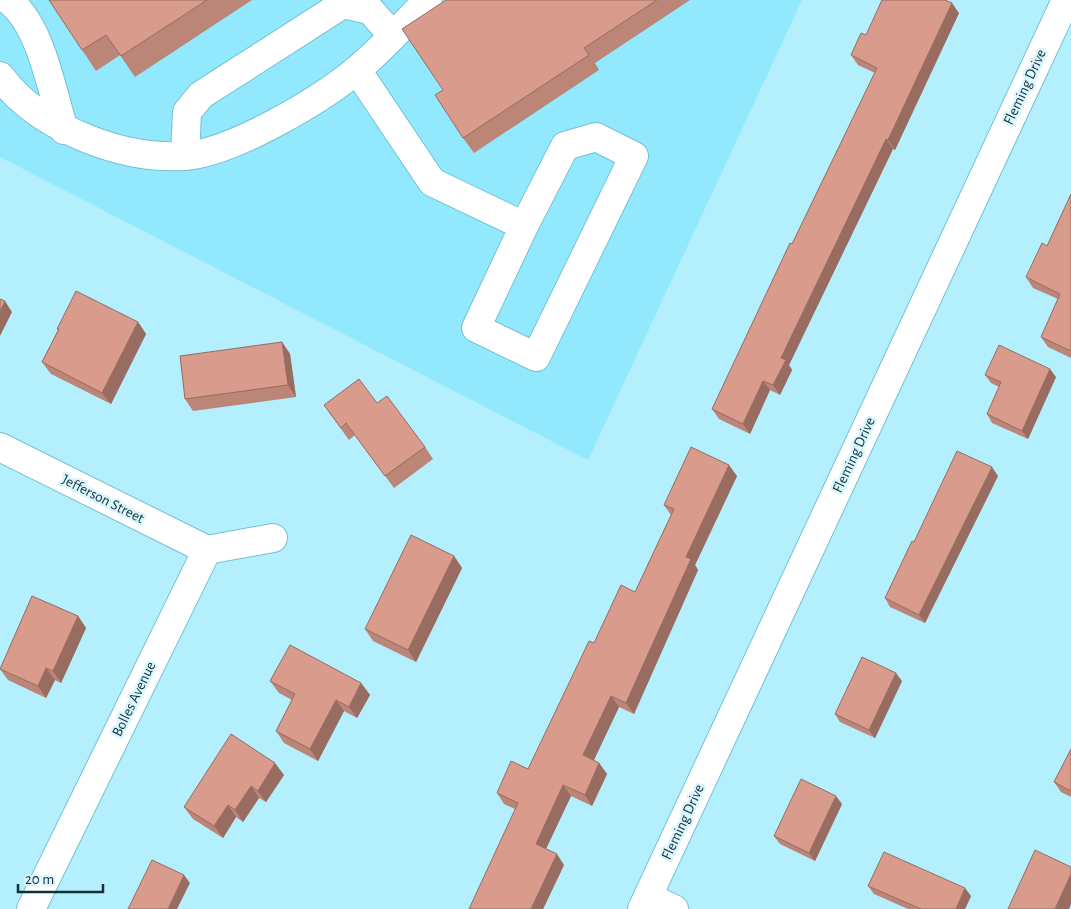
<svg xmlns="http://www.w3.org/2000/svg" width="1071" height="909" viewBox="0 0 1071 909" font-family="'Alegreya Sans',sans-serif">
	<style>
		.built { fill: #92e9fe }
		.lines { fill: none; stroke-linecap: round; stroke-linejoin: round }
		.minor-casing { stroke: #75c0d2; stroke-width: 30 }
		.minor { stroke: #fff; stroke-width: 28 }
		.wall { fill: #bb8578 }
		.shaded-wall { fill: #986c61 }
		.building { fill: #d99b8b; stroke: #986c61 }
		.labels { text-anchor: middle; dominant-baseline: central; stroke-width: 5; stroke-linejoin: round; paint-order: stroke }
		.street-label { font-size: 15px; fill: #123239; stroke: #daf6fe }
	</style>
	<rect width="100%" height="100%" fill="#b3effd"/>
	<!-- built -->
	<polygon class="built" points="0,0 802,0 588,460 0,157"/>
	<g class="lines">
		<defs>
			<g id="minor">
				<path d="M 8,0 C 41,24 52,92 64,130"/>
				<polyline points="357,70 432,182 524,226 476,328 536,357 634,156 596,137 565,146 524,226"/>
				<path d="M 0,76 C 21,105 55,126 88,139 C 118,151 151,158 184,156 C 232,153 321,100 358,69 C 383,48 405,23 428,0"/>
				<polyline points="185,156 187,112 201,95 343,4 370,10 393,36"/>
				<polyline points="0,447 207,550"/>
				<polyline points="648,897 674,909"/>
				<polyline points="31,909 207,550 273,538"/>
				<polyline points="642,909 1066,0"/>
			</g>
		</defs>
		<!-- minor casing -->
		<use href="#minor" class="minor-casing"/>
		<!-- minor -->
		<use href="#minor" class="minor"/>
	</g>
	<!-- wall -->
	<g class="wall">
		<polygon points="49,0 252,0 135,77 120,55 96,71"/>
		<polygon points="446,0 690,0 595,63 599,70 474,153 463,138 443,90"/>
		<polygon points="959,13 895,150 893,149 789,365 792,370 780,395 770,390 750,434 719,419 712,409 875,73 858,65 851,55 866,35"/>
		<polygon points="1071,194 1071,358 1048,347 1041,337 1058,299 1033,288 1026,277 1047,246"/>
		<polygon points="138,322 146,334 111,404 51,374 42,362 58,330 57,329"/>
		<polygon points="282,342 290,354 296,397 193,411 185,399"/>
		<polygon points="985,375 1056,377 1028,439 992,423 987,414 999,387 991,383"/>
		<polygon points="377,403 425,447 433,459 394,488 355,435 349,440 324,405"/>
		<polygon points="737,476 695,565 698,570 634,714 619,707 594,760 599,763 607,774 592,806 571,796 546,849 564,865 543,909 515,809 504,804 497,793 528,769 594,643 635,592 671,515 664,505"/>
		<polygon points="998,476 925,623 890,607 885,598"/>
		<polygon points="454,556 462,568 416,662 373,641 365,629"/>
		<polygon points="78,616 86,628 61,683 55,680 46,698 8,680 0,669"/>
		<polygon points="270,681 361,683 370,695 357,718 344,711 318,761 284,743 276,731 292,700 279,693"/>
		<polygon points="902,681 875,738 840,722 835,714"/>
		<polygon points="1071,749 1071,797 1061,792 1054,782"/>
		<polygon points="284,775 266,802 259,798 243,822 236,817 223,838 193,819 184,807"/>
		<polygon points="842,804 815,861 780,844 774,836"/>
		<polygon points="868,886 971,896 965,909 908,909 874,894"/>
	</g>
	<!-- shaded-wall -->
	<g class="shaded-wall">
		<polygon points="952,3 959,13 895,150 888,140"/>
		<polygon points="886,139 893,149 789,365 792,370 780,395 773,385 781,358"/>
		<polygon points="5,301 12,312 0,336 0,312"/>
		<polygon points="138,322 146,334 111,404 102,393"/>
		<polygon points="282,342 290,354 296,397 288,385"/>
		<polygon points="1050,369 1056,377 1028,439 1022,431"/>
		<polygon points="763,381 770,390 750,434 743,424"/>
		<polygon points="729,465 737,476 695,565 698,570 634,714 626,703 686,557"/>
		<polygon points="992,467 998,476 925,623 919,615"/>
		<polygon points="454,556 462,568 416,662 408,650"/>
		<polygon points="78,616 86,628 61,683 53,671"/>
		<polygon points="46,668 55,680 46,698 38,686"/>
		<polygon points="896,673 902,681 875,738 869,730"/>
		<polygon points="361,683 370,695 357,718 349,707"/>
		<polygon points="611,696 619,707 591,766 583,755"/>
		<polygon points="336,700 344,711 318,761 310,749"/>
		<polygon points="275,763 284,775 266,802 258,791"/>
		<polygon points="599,763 607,774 592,806 585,795"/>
		<polygon points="563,785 571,796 543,855 536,844"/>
		<polygon points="251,786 259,798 243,822 235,810"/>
		<polygon points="836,796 842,804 815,861 809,853"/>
		<polygon points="228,805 236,817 223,838 214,826"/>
		<polygon points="557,854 564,865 543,909 531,909"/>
		<polygon points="1071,874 1071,904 1069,909 1055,909"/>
		<polygon points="184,875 190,883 177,909 168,909"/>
		<polygon points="965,888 971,896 965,909 956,909"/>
	</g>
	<!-- building -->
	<g class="building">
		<polygon points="49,0 207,0 121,56 106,35 82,50"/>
		<polygon points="446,0 657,0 584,48 589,55 463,138 435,95 443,90 402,29"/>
		<polygon points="882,0 945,0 952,3 888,140 886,139 781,358 786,360 773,385 763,381 743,424 712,409 790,243 792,244 877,68 851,55 861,33 866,35"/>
		<polygon points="1071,194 1071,351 1041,337 1060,294 1026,277 1042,243 1047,246"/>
		<polygon points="76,291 138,322 102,393 42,362 59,329 57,329"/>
		<polygon points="0,299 5,301 0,312"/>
		<polygon points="282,342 288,385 185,399 180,356"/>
		<polygon points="999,345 1050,369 1022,431 987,414 1001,382 985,375"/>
		<polygon points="359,379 377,403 387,396 425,447 385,476 346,423 341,428 324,405"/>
		<polygon points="691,447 729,465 686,557 691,559 626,703 611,696 583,755 599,763 585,795 563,785 536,844 557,854 531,909 469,909 518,803 497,793 511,761 528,769 589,641 594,643 621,585 635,592 674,509 664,505"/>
		<polygon points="957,451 992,467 919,615 885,598 912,541 914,542"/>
		<polygon points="411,535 454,556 408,650 365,629"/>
		<polygon points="32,596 78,616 53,671 46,668 38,686 0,669"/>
		<polygon points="290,645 361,683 349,707 336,700 310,749 276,731 295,694 270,681"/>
		<polygon points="862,657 896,673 869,730 835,714"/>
		<polygon points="231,734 275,763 258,791 251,786 235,810 228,805 214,826 184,807"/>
		<polygon points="1071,749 1071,791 1054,782"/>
		<polygon points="801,779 836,796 809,853 774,836"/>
		<polygon points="1035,850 1071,867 1071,874 1055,909 1008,909"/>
		<polygon points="884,852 965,888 956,909 921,909 868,886"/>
		<polygon points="152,860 184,875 168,909 128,909"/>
	</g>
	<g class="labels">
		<!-- street labels -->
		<g class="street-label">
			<text transform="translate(1025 87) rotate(-65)">Fleming Drive</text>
			<text transform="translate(854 455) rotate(-65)">Fleming Drive</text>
			<text transform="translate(103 499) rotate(27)">Jefferson Street</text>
			<text transform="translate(134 699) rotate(-64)">Bolles Avenue</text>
			<text transform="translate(683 822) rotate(-65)">Fleming Drive</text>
		</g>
	</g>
	<!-- scale -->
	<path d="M18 884v8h85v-8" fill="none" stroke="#123239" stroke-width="2.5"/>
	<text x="25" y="884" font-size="15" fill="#123239" stroke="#daf6fe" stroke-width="4" paint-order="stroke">20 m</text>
</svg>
